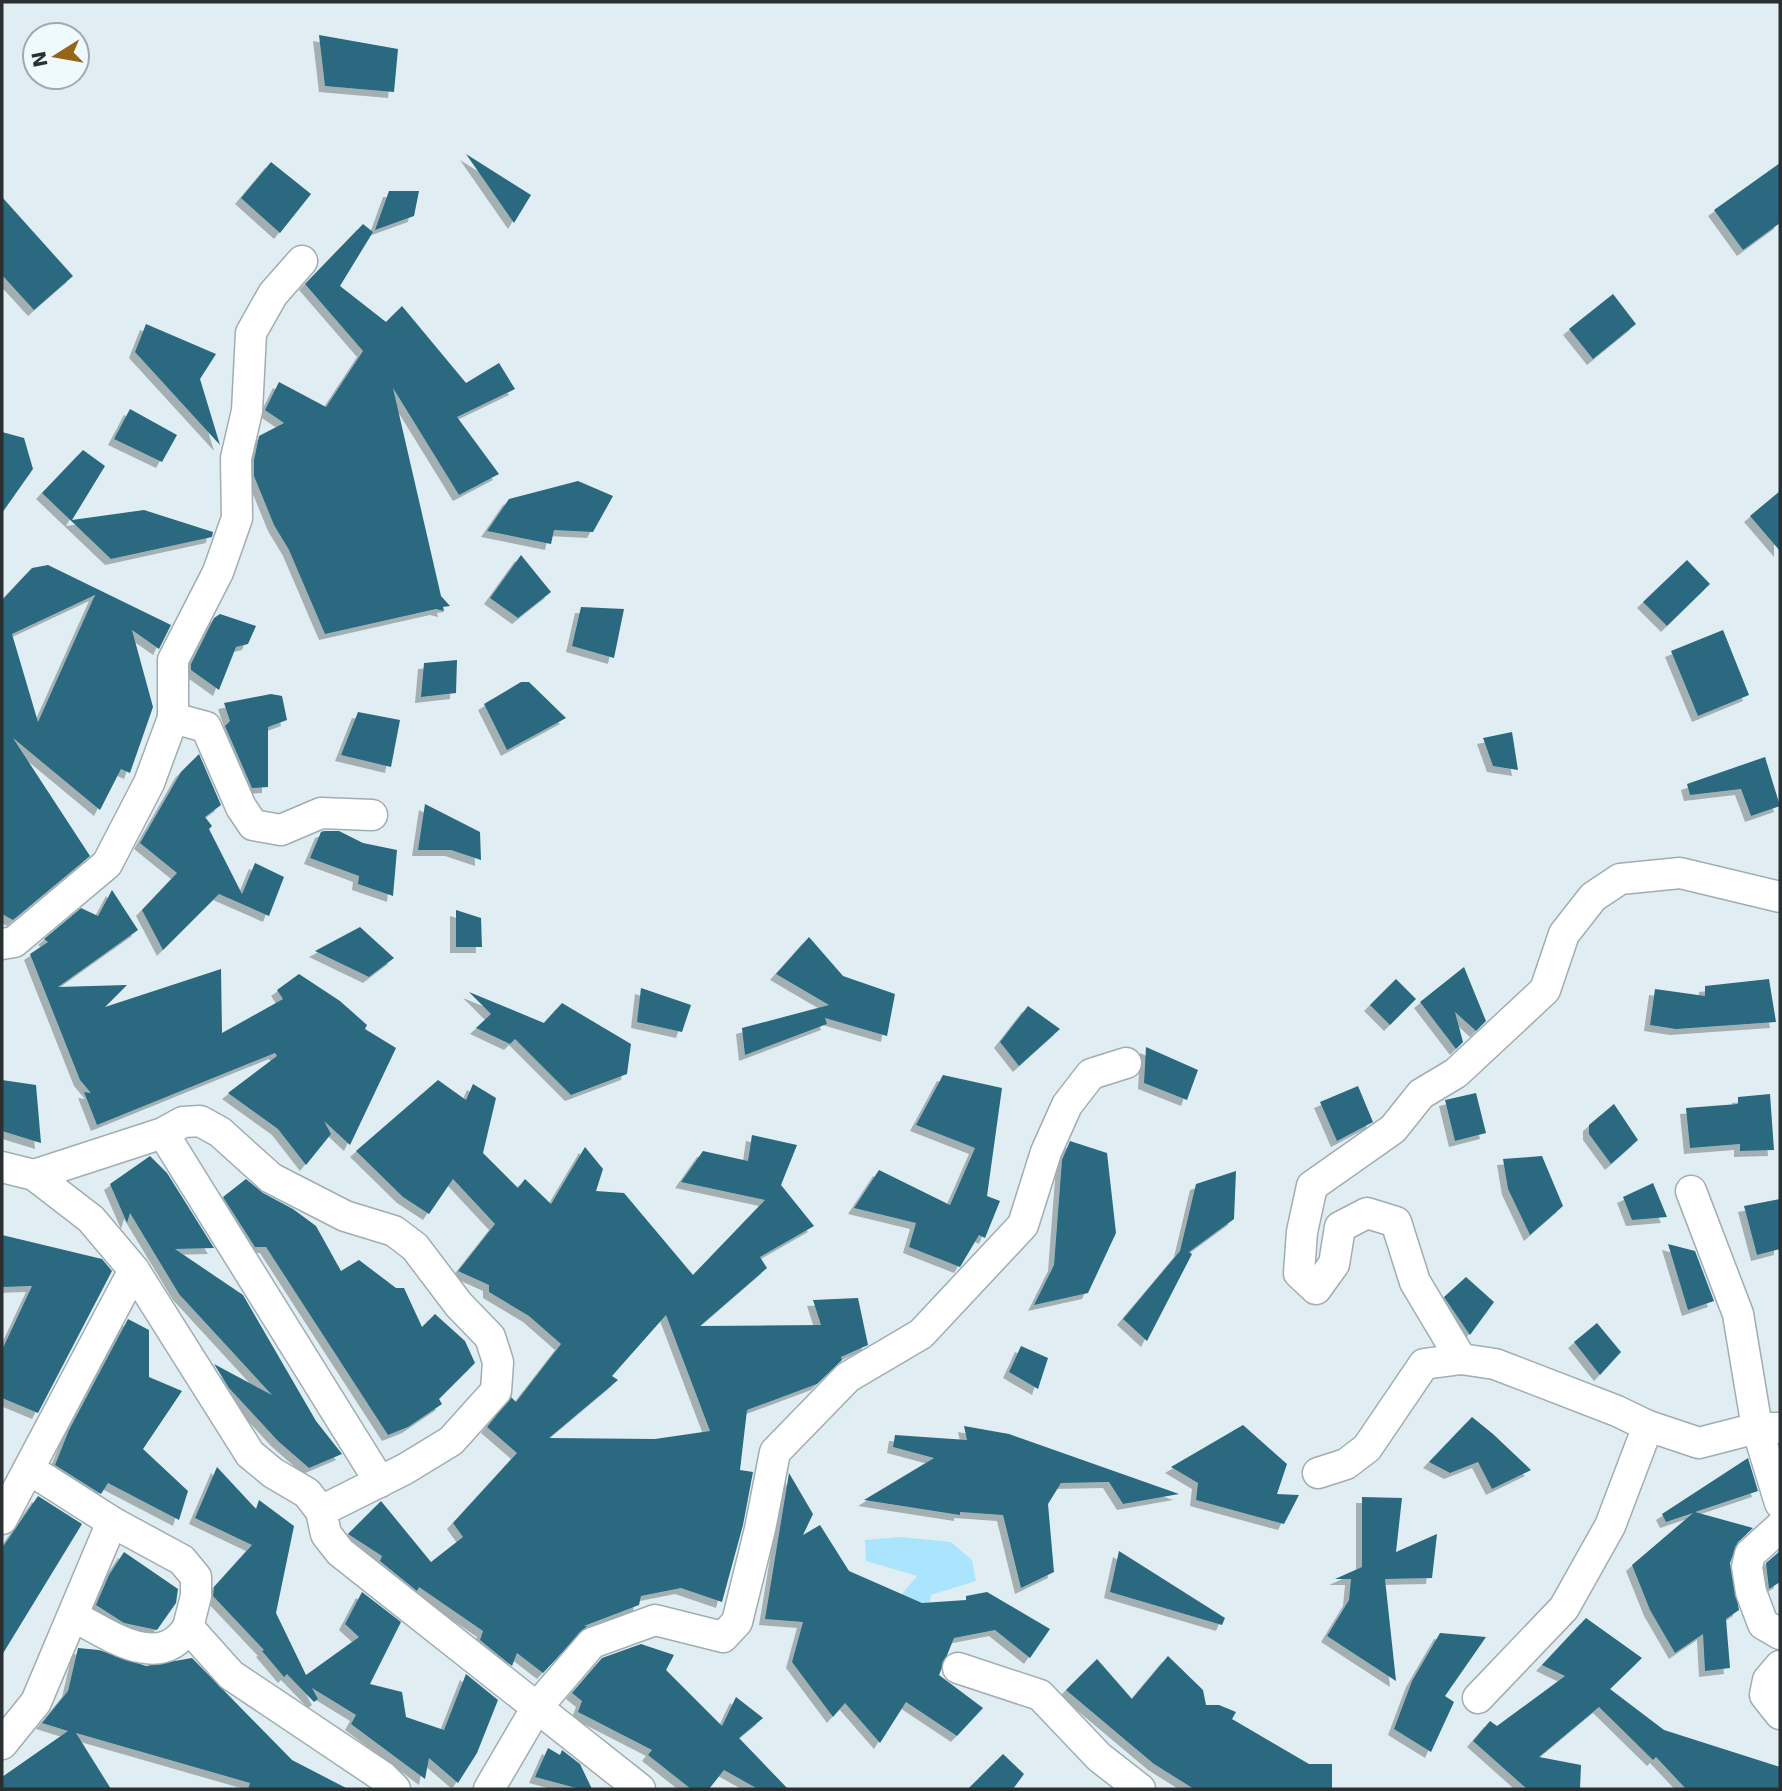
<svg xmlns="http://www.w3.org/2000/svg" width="1782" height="1791" viewBox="0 0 1782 1791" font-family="'DejaVu Sans',sans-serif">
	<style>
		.green { fill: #abe5fd }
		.building { fill: #29697f; fill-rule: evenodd; filter: url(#shadow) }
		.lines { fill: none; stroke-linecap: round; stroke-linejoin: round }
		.minor-casing { stroke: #a0adb2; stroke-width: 33 }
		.minor { stroke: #fff; stroke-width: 30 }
	</style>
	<defs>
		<filter id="shadow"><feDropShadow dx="-6" dy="6" stdDeviation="0" flood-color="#0004"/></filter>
	</defs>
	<rect width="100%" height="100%" fill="#e0eef3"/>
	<!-- green -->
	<polygon class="green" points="901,1537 951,1542 972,1560 976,1581 931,1595 926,1625 902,1594 917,1576 866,1561 865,1540"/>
	<!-- building -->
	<g class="building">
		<polygon points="319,35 398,49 394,92 325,86"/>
		<polygon points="466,154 531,195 514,223"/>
		<polygon points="271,162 311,194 280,233 241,198"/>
		<polygon points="1780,163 1780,223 1743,250 1714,210"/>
		<polygon points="389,191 419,191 414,216 375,230"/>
		<polygon points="2,197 73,276 34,310 2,275"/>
		<polygon points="363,224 373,232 340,286 386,322 402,306 466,383 499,363 515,389 457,417 499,474 459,495 393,388 441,596 450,606 443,607 444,611 436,609 325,634 289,550 274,525 254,476 254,460 259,436 284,423 265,410 279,382 326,407 363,351 305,284"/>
		<polygon points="1613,294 1636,324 1593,359 1569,329"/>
		<polygon points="146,324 216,354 200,379 220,445 135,352"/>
		<polygon points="130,409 177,435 162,462 114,439"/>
		<polygon points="2,432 24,438 33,469 2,513"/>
		<polygon points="83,450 105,466 72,520 144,510 213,532 212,537 111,559 42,493"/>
		<polygon points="578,481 613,496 593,532 554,530 551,544 487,531 509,499"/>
		<polygon points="1780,491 1780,551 1750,516"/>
		<polygon points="521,555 551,592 518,618 490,598"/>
		<polygon points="1687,560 1710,584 1667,626 1643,602"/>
		<path d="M 48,565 L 171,625 L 159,649 L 132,630 L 153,707 L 130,773 L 121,769 L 100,810 L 13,738 L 90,856 L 13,920 L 2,914 L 2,600 L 32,568 ZM 95,595 L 38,722 L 12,634 Z"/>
		<polygon points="581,607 624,609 614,658 572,646"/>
		<polygon points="220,614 256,626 248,644 236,647 219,690 191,670 191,664 214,618"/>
		<polygon points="1723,630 1749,695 1698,716 1671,651"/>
		<polygon points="457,660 456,693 421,697 424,663"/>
		<polygon points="521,682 529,682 566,718 507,750 484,704"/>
		<polygon points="271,694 282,696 287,720 268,727 268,787 252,788 225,726 230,721 224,703"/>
		<polygon points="358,712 400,720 391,767 341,755"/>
		<polygon points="1512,732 1518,770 1493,766 1483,738"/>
		<polygon points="199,754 221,805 205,817 212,826 209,829 242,894 255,863 284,877 269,916 219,894 163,950 142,910 177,873 140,843 181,772"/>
		<polygon points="1765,757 1780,806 1751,816 1741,789 1690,795 1687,784"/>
		<polygon points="425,804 480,832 481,860 451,850 418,850"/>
		<polygon points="324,831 339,831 363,843 397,850 393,896 358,884 359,876 310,858 321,832"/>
		<polygon points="112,890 138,930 58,987 127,985 105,1007 221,969 222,1033 283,999 277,990 299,974 340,1001 367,1025 365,1029 396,1048 350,1145 324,1121 331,1134 306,1165 278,1129 228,1093 277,1056 275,1053 97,1125 84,1092 91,1093 80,1080 30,954 48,942 44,939 81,908 98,916"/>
		<polygon points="456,910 481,918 482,947 456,947"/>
		<polygon points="360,927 394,958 369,977 315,951"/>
		<polygon points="809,937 843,976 895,994 887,1036 825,1018 827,1024 745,1055 742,1028 829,1005 776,974"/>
		<polygon points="1464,967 1486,1021 1476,1031 1455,1012 1463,1042 1456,1049 1420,1002"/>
		<polygon points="1396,979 1416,999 1390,1025 1370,1005"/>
		<polygon points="1769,979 1776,1022 1676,1029 1650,1025 1655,989 1705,996 1705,986"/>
		<polygon points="641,988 691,1005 682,1032 637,1022"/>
		<polygon points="469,992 544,1023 562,1003 631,1044 627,1074 571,1095 515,1039 510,1044 476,1028 491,1014"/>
		<polygon points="1028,1006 1060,1029 1019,1066 1000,1042"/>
		<polygon points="1146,1047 1198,1070 1187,1100 1144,1083"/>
		<polygon points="943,1075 1002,1088 987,1196 1000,1201 985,1238 979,1235 960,1267 909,1247 916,1223 854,1208 879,1170 950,1205 975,1148 916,1125"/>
		<polygon points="2,1080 36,1085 41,1143 2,1131"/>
		<path d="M 438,1080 L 466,1100 L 473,1084 L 496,1098 L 483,1153 L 518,1188 L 525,1179 L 551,1204 L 585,1147 L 603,1169 L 596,1191 L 624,1193 L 693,1275 L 765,1200 L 681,1182 L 703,1151 L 748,1161 L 752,1135 L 797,1145 L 781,1185 L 814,1226 L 760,1257 L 767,1268 L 700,1326 L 821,1325 L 813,1300 L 858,1298 L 868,1345 L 841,1357 L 842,1360 L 817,1384 L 747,1410 L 740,1470 L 753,1472 L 743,1525 L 722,1602 L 681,1588 L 641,1596 L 639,1605 L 584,1626 L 587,1626 L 543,1673 L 517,1653 L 512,1666 L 480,1640 L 483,1631 L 419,1587 L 417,1591 L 380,1561 L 382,1556 L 348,1534 L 381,1501 L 431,1562 L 463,1537 L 453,1523 L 517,1453 L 487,1427 L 511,1397 L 516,1402 L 561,1344 L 529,1316 L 489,1292 L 489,1285 L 458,1271 L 495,1224 L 453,1179 L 429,1214 L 403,1197 L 356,1151 ZM 666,1315 L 710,1431 L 655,1439 L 549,1438 L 618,1380 L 612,1376 Z"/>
		<polygon points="1358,1086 1373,1122 1337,1141 1320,1102"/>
		<polygon points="1476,1093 1486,1133 1455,1141 1445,1100"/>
		<polygon points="1770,1094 1774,1150 1740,1151 1740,1144 1690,1148 1686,1108 1738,1104 1738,1097"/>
		<polygon points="1614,1104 1638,1140 1611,1164 1589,1134 1589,1125"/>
		<polygon points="1070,1141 1107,1153 1116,1233 1088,1293 1034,1305 1054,1265 1062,1160"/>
		<polygon points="150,1156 167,1173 214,1248 175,1249 243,1295 316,1421 342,1454 309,1468 278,1441 229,1388 214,1364 272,1395 179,1294 130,1213 127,1223 110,1184"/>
		<polygon points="1542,1156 1563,1206 1530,1235 1508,1189 1503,1159"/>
		<polygon points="1236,1171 1234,1219 1189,1252 1192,1254 1147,1341 1123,1319 1180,1251 1196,1184"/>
		<polygon points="246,1179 263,1193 293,1209 316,1226 341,1271 359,1260 396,1288 404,1288 422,1327 435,1314 465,1341 475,1363 439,1399 442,1404 408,1427 388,1435 266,1247 255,1247 223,1197"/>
		<polygon points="1653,1183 1667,1217 1632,1220 1623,1197"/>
		<polygon points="1780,1199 1780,1249 1757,1255 1744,1206"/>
		<polygon points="2,1235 102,1259 112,1271 38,1413 2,1398 2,1350 32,1286 2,1287"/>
		<polygon points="1668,1244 1695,1251 1714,1301 1688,1310"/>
		<polygon points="1466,1277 1494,1302 1470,1335 1444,1297"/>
		<polygon points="128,1319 149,1330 149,1377 182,1391 143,1449 188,1491 179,1520 108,1483 101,1494 55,1465 69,1430"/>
		<polygon points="1597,1323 1621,1352 1600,1375 1574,1342"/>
		<polygon points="1021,1346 1048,1358 1038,1389 1009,1372"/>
		<polygon points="1472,1417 1493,1434 1531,1470 1492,1489 1478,1462 1450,1473 1429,1462"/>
		<polygon points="1243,1425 1287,1464 1277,1494 1299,1495 1284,1524 1196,1500 1198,1483 1171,1467"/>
		<polygon points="964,1426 1009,1434 1179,1494 1123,1504 1109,1482 1061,1483 1048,1504 1054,1572 1021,1588 1003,1515 960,1512 960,1515 864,1500 934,1458 893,1447 895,1435 967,1440"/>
		<polygon points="1748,1458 1758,1491 1695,1512 1753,1528 1738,1542 1730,1563 1739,1610 1726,1619 1730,1668 1705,1671 1703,1634 1675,1653 1650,1610 1632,1565 1693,1513 1666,1522 1662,1514"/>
		<polygon points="217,1467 256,1509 259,1500 294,1526 276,1613 306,1675 359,1637 345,1624 362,1592 401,1622 370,1684 402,1692 406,1717 444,1730 466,1674 498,1700 477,1753 458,1783 429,1758 425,1779 351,1724 356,1715 312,1688 318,1699 314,1702 287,1674 284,1677 262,1651 264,1650 213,1596 214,1587 252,1545 195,1518"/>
		<polygon points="789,1473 813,1514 803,1535 820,1525 849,1571 922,1603 966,1600 966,1596 987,1592 1050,1629 1030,1658 995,1630 954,1638 939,1675 983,1708 957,1736 906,1702 880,1743 845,1703 833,1717 792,1662 803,1622 765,1619"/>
		<polygon points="38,1496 82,1524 2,1655 2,1548"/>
		<polygon points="1362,1497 1402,1498 1396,1552 1437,1534 1432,1578 1385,1579 1396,1681 1327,1636 1349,1600 1351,1579 1335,1579 1362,1567"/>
		<polygon points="1119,1551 1225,1618 1222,1625 1110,1592"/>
		<polygon points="1780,1551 1780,1582 1769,1589 1766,1563"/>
		<polygon points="124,1552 178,1589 176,1603 157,1630 124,1623 96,1605 109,1575"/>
		<polygon points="1586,1618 1642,1658 1610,1689 1664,1730 1780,1767 1780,1789 1686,1789 1656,1757 1653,1760 1599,1707 1539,1757 1581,1765 1580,1789 1527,1789 1473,1741 1490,1721 1497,1726 1565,1676 1542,1665"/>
		<polygon points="1440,1633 1486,1637 1445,1696 1454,1702 1431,1752 1394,1729 1412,1681"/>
		<polygon points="641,1644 674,1655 666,1670 722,1726 736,1697 763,1718 739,1738 788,1789 758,1789 724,1770 709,1789 691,1789 648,1755 652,1750 578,1712 582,1701 572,1693 602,1658"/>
		<polygon points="78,1648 99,1650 146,1666 192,1658 292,1760 348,1789 248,1789 250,1783 76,1733 111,1789 2,1789 2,1777 68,1731 42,1723 68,1691"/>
		<polygon points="1168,1656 1203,1690 1206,1705 1219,1705 1236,1712 1232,1719 1309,1764 1332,1764 1332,1789 1194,1789 1154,1764 1066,1690 1097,1659 1132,1699"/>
		<polygon points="548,1748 560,1755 562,1750 580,1764 592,1789 580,1789 535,1777"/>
		<polygon points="1003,1754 1024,1774 1013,1789 968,1789"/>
	</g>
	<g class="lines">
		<defs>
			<g id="minor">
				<polyline points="173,718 206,727 241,807 253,825 281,830 321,813 372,815"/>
				<polyline points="2,944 14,942 107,864 149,783 173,718 173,660 218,572 237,518 236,458 247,411 251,333 273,294 302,261"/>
				<polyline points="163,1133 380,1482"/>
				<polyline points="2,1167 34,1175 91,1219 134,1270 250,1454 273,1473 307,1493 321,1511 326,1534 340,1552 640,1789"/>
				<polyline points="34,1175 163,1133 183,1122 200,1121 220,1132 271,1178 345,1216 394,1231 415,1247 459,1305 490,1337 498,1362 496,1391 451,1441 405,1469 321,1511"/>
				<polyline points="1691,1191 1738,1314 1757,1428 1780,1503"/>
				<polyline points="1461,1359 1415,1282 1396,1222 1367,1213 1340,1227 1334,1264 1316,1289 1299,1273 1302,1232 1312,1186 1393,1129 1421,1094 1456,1073 1545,990 1564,934 1593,897 1620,879 1680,873 1780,897"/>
				<polyline points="29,1469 112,1522 182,1560 196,1577 196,1596 188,1627 231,1675 383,1777 395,1789"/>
				<polyline points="1318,1473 1346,1464 1367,1448 1424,1364 1461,1359 1495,1364 1617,1411 1648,1426 1699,1443 1757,1428 1780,1428"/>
				<polyline points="2,1519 134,1270"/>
				<polyline points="1780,1527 1750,1554 1747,1567 1751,1592 1763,1624 1780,1634"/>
				<path d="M 73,1616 C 108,1634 160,1673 188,1627"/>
				<polyline points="1780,1666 1768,1680 1765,1695 1780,1714"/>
				<polyline points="958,1668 1040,1695 1099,1757 1140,1789"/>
				<polyline points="1478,1698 1564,1608 1610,1526 1648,1426"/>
				<polyline points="2,1744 36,1702 112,1522"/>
				<polyline points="489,1789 537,1707 592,1643 655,1620 723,1637 737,1622 760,1529 775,1452 848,1377 921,1334 1023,1225 1046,1152 1067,1105 1091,1074 1126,1063"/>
			</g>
		</defs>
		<!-- minor casing -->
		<use href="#minor" class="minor-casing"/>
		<!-- minor -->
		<use href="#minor" class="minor"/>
	</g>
	<!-- border -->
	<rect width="1782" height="1791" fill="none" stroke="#2a2f31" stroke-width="7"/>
	<!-- north arrow -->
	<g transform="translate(56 56) rotate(259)"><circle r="33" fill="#effaff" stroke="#a0a9ad" stroke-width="2"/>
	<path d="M0-5L12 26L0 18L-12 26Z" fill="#966617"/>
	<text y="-10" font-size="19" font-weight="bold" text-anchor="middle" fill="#2a2f31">N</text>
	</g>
</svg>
